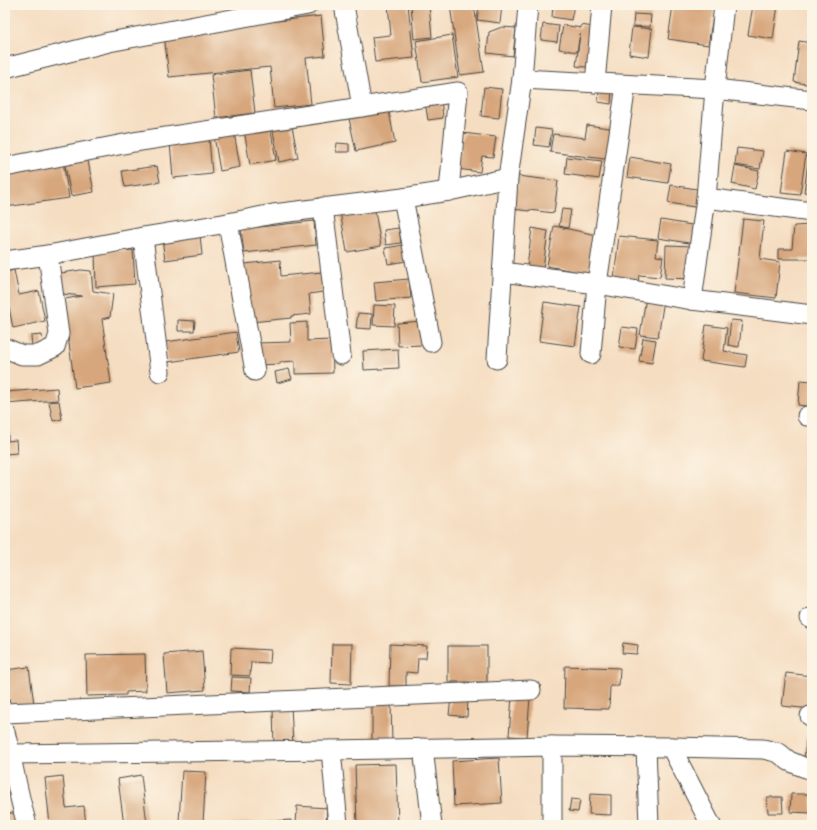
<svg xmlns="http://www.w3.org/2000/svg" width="817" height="830" viewBox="0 0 817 830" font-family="'IM FELL DW Pica',serif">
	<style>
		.building { fill: #d7a67c }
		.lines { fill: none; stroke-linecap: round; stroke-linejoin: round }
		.minor-casing { stroke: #494642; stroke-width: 21 }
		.minor { stroke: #fff; stroke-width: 19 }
	</style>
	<rect width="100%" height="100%" fill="#fcf5e5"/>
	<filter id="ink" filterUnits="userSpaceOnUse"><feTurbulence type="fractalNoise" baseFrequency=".025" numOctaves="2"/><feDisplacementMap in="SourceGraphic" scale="8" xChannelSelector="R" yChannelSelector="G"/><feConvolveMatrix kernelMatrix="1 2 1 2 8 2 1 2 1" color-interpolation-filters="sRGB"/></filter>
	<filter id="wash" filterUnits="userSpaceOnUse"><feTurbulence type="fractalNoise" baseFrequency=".012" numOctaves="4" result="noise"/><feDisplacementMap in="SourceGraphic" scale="16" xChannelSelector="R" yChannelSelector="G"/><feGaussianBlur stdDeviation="0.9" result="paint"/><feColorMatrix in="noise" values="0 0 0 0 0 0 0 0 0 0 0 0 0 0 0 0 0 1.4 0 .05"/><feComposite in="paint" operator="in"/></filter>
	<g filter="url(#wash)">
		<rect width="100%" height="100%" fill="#f5ddc1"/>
		<g id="blocks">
			<!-- building -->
			<g class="building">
				<polygon points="388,5 408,5 414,58 375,62 372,37 391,35"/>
				<polygon points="411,5 429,5 432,37 414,39"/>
				<polygon points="450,5 474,5 484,72 460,75"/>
				<polygon points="479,5 502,5 500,23 477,20"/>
				<polygon points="553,5 574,5 571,20 552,17"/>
				<polygon points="673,5 690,7 690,5 715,5 708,45 668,39"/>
				<polygon points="753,5 778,5 773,39 748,35"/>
				<polygon points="634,14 651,15 650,27 633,26"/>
				<polygon points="321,16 325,56 306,58 311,104 274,108 270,67 169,77 164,34"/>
				<polygon points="543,24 559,26 557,42 541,40"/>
				<polygon points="563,25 581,28 581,25 599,28 594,68 576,66 580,34 577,52 559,49"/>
				<polygon points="502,27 516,28 513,56 487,53 489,32"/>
				<polygon points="632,27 652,29 649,57 629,54"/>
				<polygon points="452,35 458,77 422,82 416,41"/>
				<polygon points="799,41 812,43 812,85 794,82"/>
				<polygon points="250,70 255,113 216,118 211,75"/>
				<polygon points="484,87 502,89 499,118 481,116"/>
				<polygon points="599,87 612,89 611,104 598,102"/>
				<polygon points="441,99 443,118 428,120 425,102"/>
				<polygon points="388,106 395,143 356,151 348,114"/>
				<polygon points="291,121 298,158 279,162 272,126"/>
				<polygon points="587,125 616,129 612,160 550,152 553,134 585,138"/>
				<polygon points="270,126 276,160 250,165 244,130"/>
				<polygon points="536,128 552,130 549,147 534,145"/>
				<polygon points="234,132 240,167 220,171 214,136"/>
				<polygon points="463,133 496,137 493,157 482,156 480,172 457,169"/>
				<polygon points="209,138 212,174 173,178 170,142"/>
				<polygon points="811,139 812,139 812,193 804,192"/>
				<polygon points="337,143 349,144 349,152 336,152"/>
				<polygon points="737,148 763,151 760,169 735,165"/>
				<polygon points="787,151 806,154 800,195 781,193"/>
				<polygon points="87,156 94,192 71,196 64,160"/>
				<polygon points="567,157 602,161 599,179 565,174"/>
				<polygon points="630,157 671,164 668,183 627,177"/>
				<polygon points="63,162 69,198 5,207 5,170"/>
				<polygon points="157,166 160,182 125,187 122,171"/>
				<polygon points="735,166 759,171 755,189 732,184"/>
				<polygon points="518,176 558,181 554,213 529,210 529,211 513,209 515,189 517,189"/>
				<polygon points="671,185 703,190 701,208 668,203"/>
				<polygon points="374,205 381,246 347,252 340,211"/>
				<polygon points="562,209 571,210 568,228 559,226"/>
				<polygon points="743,219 764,221 760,259 780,262 776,298 734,293"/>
				<polygon points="661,220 698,226 695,244 658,238"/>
				<polygon points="314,221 316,245 244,253 241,229"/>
				<polygon points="810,225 810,259 778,259 778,249 792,249 794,226"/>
				<polygon points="554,226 597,235 589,274 547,266"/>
				<polygon points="399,228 401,243 386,245 384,230"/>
				<polygon points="532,228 548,231 543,269 527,267"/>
				<polygon points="200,235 202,255 165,260 162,239"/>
				<polygon points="619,236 658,240 656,256 663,257 660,277 639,275 638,282 614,279"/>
				<polygon points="411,244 413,260 388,264 385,248"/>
				<polygon points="666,245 693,246 692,279 665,278"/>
				<polygon points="133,250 135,284 96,287 95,252"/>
				<polygon points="280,260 281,276 322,272 323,292 309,294 311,314 291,316 291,318 251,322 245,264"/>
				<polygon points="14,270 19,295 39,291 45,321 13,328 5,287 5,272"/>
				<polygon points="81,270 91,271 93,291 113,294 110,317 102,319 111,383 75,388 66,321 64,303 65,299 82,296 63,294 60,277 61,273"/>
				<polygon points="409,279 411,298 376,301 374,282"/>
				<polygon points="646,297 664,300 658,337 640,335"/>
				<polygon points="544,302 581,307 575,346 539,341"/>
				<polygon points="374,305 395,306 394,326 373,325"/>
				<polygon points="358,313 372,314 371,329 356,328"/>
				<polygon points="178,320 195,321 194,331 178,331"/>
				<polygon points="731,320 742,321 739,347 728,345"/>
				<polygon points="422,321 423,345 398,346 397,323"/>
				<polygon points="307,322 307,341 332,340 333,373 295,374 295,361 280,362 280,364 259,365 258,343 291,342 290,323"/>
				<polygon points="706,325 727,328 724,351 747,355 745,367 701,361"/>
				<polygon points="622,327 638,329 635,349 619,347"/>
				<polygon points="236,332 239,352 168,362 165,342"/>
				<polygon points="42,335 43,344 32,346 31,336"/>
				<polygon points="643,338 656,340 652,363 639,361"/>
				<polygon points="398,349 399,368 364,370 363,351"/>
				<polygon points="289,369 292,379 277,383 275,372"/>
				<polygon points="800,380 812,381 812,407 798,405"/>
				<polygon points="57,388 58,400 5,404 5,392"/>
				<polygon points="59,401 62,419 53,421 49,402"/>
				<polygon points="8,427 8,441 16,440 17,453 5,454 5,428"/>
				<polygon points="811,584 812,584 812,600 809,599"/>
				<polygon points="623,643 638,645 637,654 622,653"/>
				<polygon points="332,644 352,644 351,684 331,683"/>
				<polygon points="390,644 427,646 426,658 418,658 417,673 406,672 406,686 389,686"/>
				<rect x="448" y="646" width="39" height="36"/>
				<polygon points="231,648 271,650 270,663 251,662 250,676 230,675"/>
				<polygon points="202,651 205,690 167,693 164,654"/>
				<polygon points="145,654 146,691 126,692 126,695 87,696 86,655"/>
				<polygon points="565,666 620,668 619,686 610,686 609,709 564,708"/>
				<polygon points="29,667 34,704 11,707 5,680 5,670"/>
				<polygon points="786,673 812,676 812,709 782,706"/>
				<polygon points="232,677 251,678 250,692 231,691"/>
				<polygon points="512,696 530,697 527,737 509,736"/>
				<polygon points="451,698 468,700 467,717 449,715"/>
				<polygon points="372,702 391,702 392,743 372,743"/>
				<polygon points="291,706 293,745 274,746 273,707"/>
				<polygon points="807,735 812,735 812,760 804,759"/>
				<polygon points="499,758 502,803 454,806 452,761"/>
				<polygon points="396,764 398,825 357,825 355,765"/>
				<polygon points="5,767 7,767 9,794 5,794"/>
				<polygon points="182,771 206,772 203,824 179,822"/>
				<polygon points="141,775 147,824 124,825 118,779"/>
				<polygon points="63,776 66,808 84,806 86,825 50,825 45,778"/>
				<polygon points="590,794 611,795 611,815 589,814"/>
				<polygon points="791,794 812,794 812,813 790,812"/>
				<polygon points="767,797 782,797 783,813 768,813"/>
				<polygon points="571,799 580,800 578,812 569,811"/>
				<polygon points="297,806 327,808 326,825 296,824"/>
				<polygon points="20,812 21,825 5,825 5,814"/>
				<polygon points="291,820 291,825 231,825 231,824"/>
			</g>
		</g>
	</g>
	<g filter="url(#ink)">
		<use href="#blocks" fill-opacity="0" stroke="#494642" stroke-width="1"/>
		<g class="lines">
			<defs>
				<g id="minor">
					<polyline points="344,5 362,107"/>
					<polyline points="5,68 109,42 308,5"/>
					<polyline points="522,79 715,89 812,100"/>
					<polyline points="595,83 602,5"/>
					<polyline points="5,167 134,142 458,92 449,191"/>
					<polyline points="403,198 431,342"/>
					<polyline points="706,198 812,212"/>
					<polyline points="323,207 341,355"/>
					<polyline points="228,223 255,371"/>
					<polyline points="143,237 160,372"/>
					<polyline points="5,261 48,255 143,237 228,223 273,214 403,198 449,191 508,178 522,79 528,5"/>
					<polyline points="502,272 597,284 692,300 812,315"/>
					<polyline points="692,300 706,198 715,89 724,5"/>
					<polyline points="5,348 22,355 38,355 55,347 59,334 48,255"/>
					<polyline points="591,354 597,284 626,85"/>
					<polyline points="497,359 508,178"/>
					<polyline points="807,416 812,416"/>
					<polyline points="810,618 812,618"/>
					<polyline points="5,713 531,690"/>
					<polyline points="810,716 812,716"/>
					<path d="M 5,732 C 13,763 18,794 27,825"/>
					<polyline points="646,747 649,825"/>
					<polyline points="671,747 711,825"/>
					<polyline points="423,748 432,825"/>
					<polyline points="331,750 552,746 671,747 763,749 772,751 779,753 789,761 803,767 812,770"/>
					<polyline points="11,754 331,750 338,825"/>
					<polyline points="552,825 552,746"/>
				</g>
			</defs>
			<!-- minor casing -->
			<use href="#minor" class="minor-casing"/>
			<!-- minor -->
			<use href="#minor" class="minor"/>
		</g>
	</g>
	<!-- margin -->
	<rect width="817" height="830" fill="none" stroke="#fcf5e5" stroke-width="20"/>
</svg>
